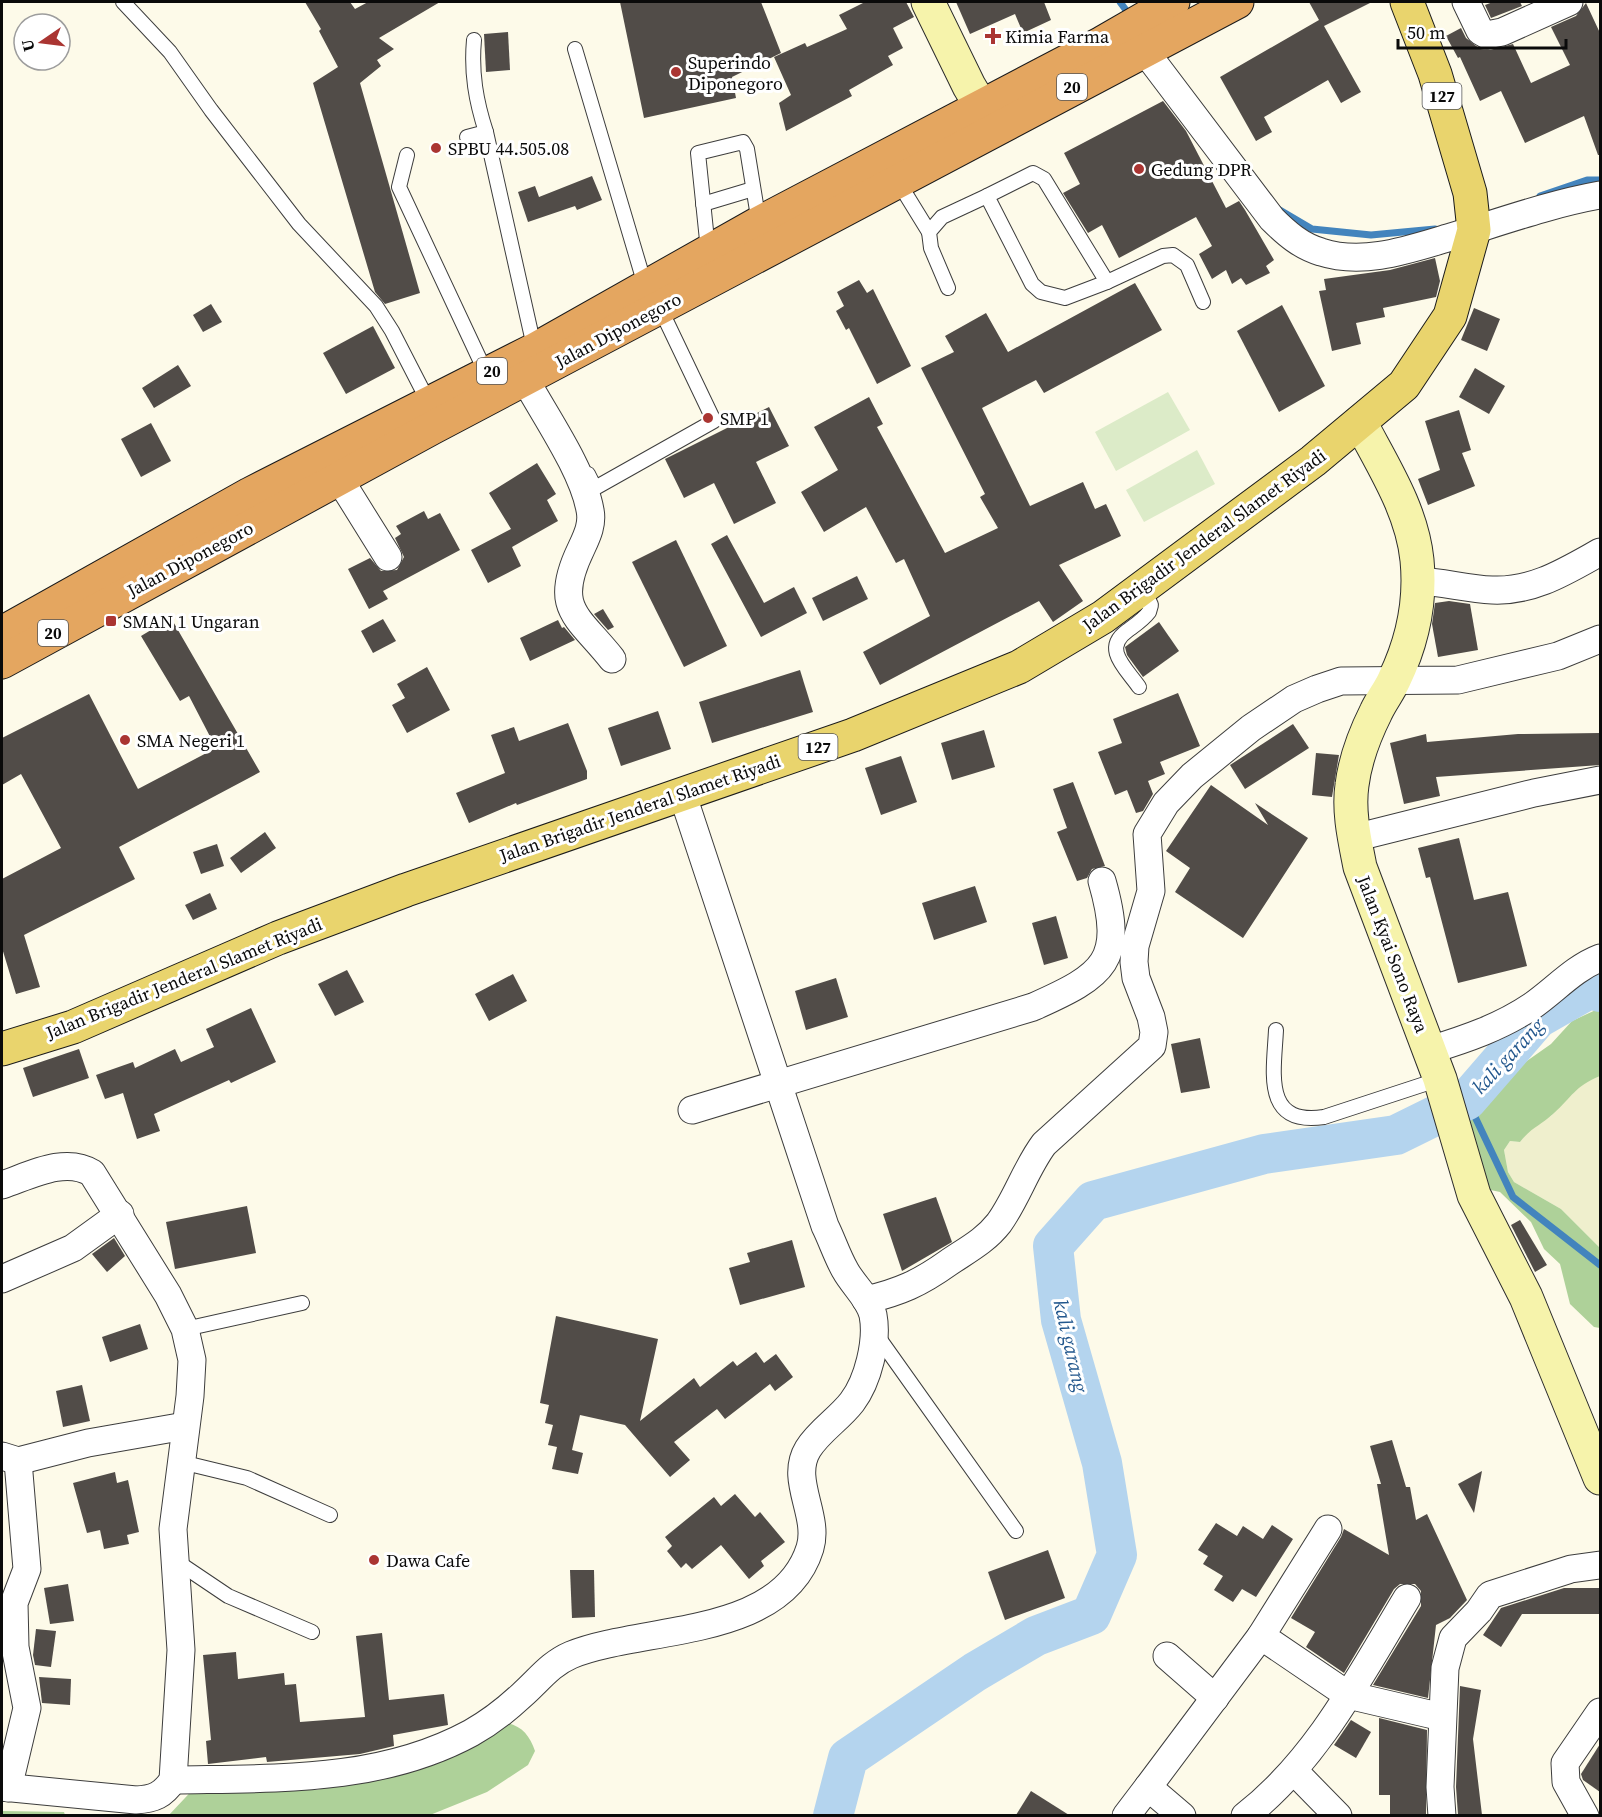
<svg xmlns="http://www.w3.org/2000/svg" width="1602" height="1817" viewBox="0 0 1602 1817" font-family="'Source Serif 4',serif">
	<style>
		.farmland { fill: #efefcd }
		.forest { fill: #aed199 }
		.pitch { fill: #dcebc8 }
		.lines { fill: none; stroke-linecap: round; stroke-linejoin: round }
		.stream { stroke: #4384bd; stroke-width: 7 }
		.river { stroke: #b4d4ee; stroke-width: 40 }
		.building { fill: #514c48 }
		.lane-casing { stroke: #3d3d3d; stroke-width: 16 }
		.street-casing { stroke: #3d3d3d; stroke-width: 29 }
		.secondary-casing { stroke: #2c2c2c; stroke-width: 35 }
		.primary-casing { stroke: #1b1b1b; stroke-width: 35 }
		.highway-casing { stroke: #1b1b1b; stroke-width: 35 }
		.lane { stroke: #fff; stroke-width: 14 }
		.street { stroke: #fff; stroke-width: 27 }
		.secondary { stroke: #f6f3ab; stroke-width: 33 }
		.primary { stroke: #e9d46d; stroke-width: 33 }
		.highway { stroke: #e4a660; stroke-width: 33 }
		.poi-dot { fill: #aa3532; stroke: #fff; stroke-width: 2 }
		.labels { text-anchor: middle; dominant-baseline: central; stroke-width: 6; stroke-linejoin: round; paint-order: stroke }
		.shield { fill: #fff; stroke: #545454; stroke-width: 1.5 }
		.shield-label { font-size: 16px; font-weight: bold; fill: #0a0a0a }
		.poi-label { font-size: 18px; fill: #0a0a0a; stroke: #fff; text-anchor: start }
		.street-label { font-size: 18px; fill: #0a0a0a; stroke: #fff }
		.water-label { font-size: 20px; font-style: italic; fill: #22578d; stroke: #fff }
	</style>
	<rect width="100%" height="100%" fill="#fdfae9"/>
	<!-- farmland -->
	<polygon class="farmland" points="1600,1076 1600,1248 1561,1209 1514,1182 1508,1172 1504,1150 1510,1141 1520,1142 1533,1126 1551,1116 1580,1085"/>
	<!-- forest -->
	<g class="forest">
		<path d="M 1600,1008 L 1600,1076 C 1574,1087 1573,1096 1553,1114 C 1540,1126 1533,1126 1520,1142 L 1510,1141 L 1504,1150 L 1508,1172 L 1514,1182 L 1561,1209 L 1600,1248 L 1600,1328 L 1594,1327 L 1570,1304 L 1560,1264 L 1544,1249 L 1531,1222 L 1500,1192 L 1486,1189 L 1465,1127 L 1483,1092 L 1551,1044 L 1572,1021 Z"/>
		<path d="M 507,1723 C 522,1726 530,1736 535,1751 L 528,1765 L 487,1792 L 430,1815 L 168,1816 L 201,1781 L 317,1790 L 415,1765 Z"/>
		<polygon points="2,1811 64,1812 65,1815 2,1815"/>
	</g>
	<!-- pitch -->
	<g class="pitch">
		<polygon points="1168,392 1190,430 1116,471 1095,432"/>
		<polygon points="1197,450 1215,484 1144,522 1126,490"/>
	</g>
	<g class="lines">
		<!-- stream -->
		<g class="stream">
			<polyline points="1120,2 1131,17"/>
			<polyline points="1540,196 1587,180 1600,180"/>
			<polyline points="1278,209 1312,229 1371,235 1435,229"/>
			<polyline points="1467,1100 1513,1197 1600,1265"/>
		</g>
		<!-- river -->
		<polyline class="river" points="833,1816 848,1758 975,1672 1036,1636 1091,1615 1117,1555 1102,1463 1061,1320 1053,1246 1093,1201 1264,1154 1396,1135 1467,1100 1538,1018 1589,989 1600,992"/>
	</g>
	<!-- building -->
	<g class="building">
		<polygon points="305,2 350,2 355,9 368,2 440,2 379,38 394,49 377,60 381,66 360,83 420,293 385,304 375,292 313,83 338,67 319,31 321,29"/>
		<polygon points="620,2 761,2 781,53 732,77 736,98 644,118"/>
		<polygon points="865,2 906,2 914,17 893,28 903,48 888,56 893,65 849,90 852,96 786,131 779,103 791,95 774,57 805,43 807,47 847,29 839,15"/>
		<polygon points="956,2 1044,2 1051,20 1023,33 1015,14 970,34"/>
		<polygon points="1309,2 1372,2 1324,26 1361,92 1341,103 1328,80 1264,117 1272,132 1256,141 1220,77 1319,20"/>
		<polygon points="1493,2 1520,2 1522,6 1491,18 1485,5"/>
		<polygon points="1586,3 1600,33 1600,155 1598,155 1584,116 1525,143 1501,91 1480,101 1460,57 1458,58 1446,36 1461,28 1466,38 1480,49 1490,50 1513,44 1531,83 1570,65 1551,27 1576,16"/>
		<polygon points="508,32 510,70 486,72 484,34"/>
		<polygon points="1163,101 1186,131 1226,208 1239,201 1245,210 1274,260 1266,266 1270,273 1246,285 1241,278 1232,284 1226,270 1212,279 1199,254 1212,246 1196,217 1119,258 1102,225 1088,233 1063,193 1080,184 1064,153"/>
		<polygon points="592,176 602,200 577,210 575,206 528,222 518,192 535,186 539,197"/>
		<polygon points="1435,258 1440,281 1436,297 1383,308 1385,317 1356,323 1361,344 1332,351 1319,291 1326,290 1324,279 1390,270"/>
		<polygon points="859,280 867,293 873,289 911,366 877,384 849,328 846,330 836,311 844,306 837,292"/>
		<polygon points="1135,283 1162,330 1044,393 1036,380 982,408 1030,506 1083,482 1095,509 1106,504 1121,536 1059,565 1083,601 1053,622 1039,601 880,685 863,652 930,616 904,559 896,563 866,507 824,532 801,492 838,470 814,427 869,397 883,424 877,427 945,553 998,528 980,497 985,494 921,368 954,352 945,336 986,313 1008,352"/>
		<polygon points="211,304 222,322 203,332 193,315"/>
		<polygon points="1282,305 1325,386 1279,412 1237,331"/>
		<polygon points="1474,308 1500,319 1487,351 1461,340"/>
		<polygon points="373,326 395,368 346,394 323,353"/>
		<polygon points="178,365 191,386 154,408 142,388"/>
		<polygon points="1475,368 1505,386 1489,414 1459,397"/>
		<polygon points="769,407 789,446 756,462 776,503 734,524 714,483 684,498 665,459"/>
		<polygon points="1459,410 1471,450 1462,453 1475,486 1428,505 1418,479 1440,470 1425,421"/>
		<polygon points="151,423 171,461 141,477 121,439"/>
		<polygon points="537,463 556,494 547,500 558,521 512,547 521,566 488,583 471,550 511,529 489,493"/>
		<polygon points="424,511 428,519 440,513 460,550 383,591 388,599 369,609 348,569 370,558 381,571 397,570 404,557 395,538 401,534 396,526"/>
		<polygon points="727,535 764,603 794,587 807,613 761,637 711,544"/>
		<polygon points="676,540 727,646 684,667 632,562"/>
		<polygon points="857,576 868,599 823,621 812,598"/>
		<polygon points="1449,601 1470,604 1478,650 1438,657 1432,624 1435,603"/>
		<polygon points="603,609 614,627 608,630 594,614"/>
		<polygon points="171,618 260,772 119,847 135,879 24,935 40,987 16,994 2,948 2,879 61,848 21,774 2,785 2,738 89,694 138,789 216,748 189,696 180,701 141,636"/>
		<polygon points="383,619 396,641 373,653 361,631"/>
		<polygon points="558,620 562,628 564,627 575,640 530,661 520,638"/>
		<polygon points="1159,622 1179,651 1143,677 1127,655 1125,647"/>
		<polygon points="427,667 450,710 407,733 392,705 405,698 397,684"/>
		<polygon points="800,670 813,712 712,743 699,702"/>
		<polygon points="1178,693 1200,746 1160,762 1165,774 1148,781 1153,794 1143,811 1136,813 1127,790 1115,795 1098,752 1122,743 1113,719"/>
		<polygon points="658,711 671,749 621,766 608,728"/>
		<polygon points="568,723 587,771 587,779 517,805 516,803 469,823 456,793 505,773 491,735 514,727 519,741"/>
		<polygon points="1293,724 1309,748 1245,789 1230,765"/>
		<polygon points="984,730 995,767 952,780 941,743"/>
		<polygon points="1600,733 1600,765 1436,777 1440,796 1404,804 1390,743 1426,734 1427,742 1518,734"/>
		<polygon points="1316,753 1339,755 1332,797 1312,795"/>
		<polygon points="901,756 917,802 881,815 865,768"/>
		<polygon points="1073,782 1105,866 1092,869 1087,878 1077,881 1057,832 1067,828 1053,789"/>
		<polygon points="1211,785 1268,825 1255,803 1308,838 1243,938 1175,892 1190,868 1166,851"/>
		<polygon points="265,832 276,848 241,873 230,858"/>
		<polygon points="1459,838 1474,900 1508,892 1527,966 1458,983 1430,877 1426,878 1418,848"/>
		<polygon points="217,844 224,866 201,874 193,852"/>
		<polygon points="975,886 987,922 934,940 922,903"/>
		<polygon points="210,893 217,909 193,920 185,905"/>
		<polygon points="1056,916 1068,958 1044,965 1032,923"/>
		<polygon points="347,970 364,1002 335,1016 318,984"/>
		<polygon points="513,974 527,1001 489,1021 475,994"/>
		<polygon points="836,978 848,1017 806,1030 795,991"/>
		<polygon points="251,1008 276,1062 231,1083 229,1080 154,1114 160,1131 137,1139 123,1093 105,1099 96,1075 133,1062 135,1068 175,1049 181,1062 214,1047 206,1029"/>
		<polygon points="1200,1038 1210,1088 1181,1093 1171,1044"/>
		<polygon points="79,1049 89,1078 33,1097 23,1068"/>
		<polygon points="936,1197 952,1242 902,1271 883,1214"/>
		<polygon points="247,1206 256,1253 175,1269 166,1222"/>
		<polygon points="1520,1220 1547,1265 1535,1272 1511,1225"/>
		<polygon points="114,1238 125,1256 107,1272 92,1254"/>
		<polygon points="792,1240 805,1287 740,1305 729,1268 750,1262 747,1253"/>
		<polygon points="556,1316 658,1339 640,1421 694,1378 700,1387 733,1361 737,1366 756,1352 764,1363 776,1354 793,1377 775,1391 770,1384 725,1419 717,1409 674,1442 690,1460 670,1477 625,1425 580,1415 572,1450 583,1453 578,1474 552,1469 557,1447 548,1445 553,1425 545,1423 549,1405 540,1403"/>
		<polygon points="140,1324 148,1349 110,1362 102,1337"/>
		<polygon points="82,1385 90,1421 63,1427 56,1391"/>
		<polygon points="1392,1440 1406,1487 1410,1487 1416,1520 1427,1514 1467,1600 1450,1618 1436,1625 1428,1698 1373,1685 1421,1606 1421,1591 1415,1584 1400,1584 1394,1589 1344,1673 1306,1647 1315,1632 1291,1618 1341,1537 1344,1529 1389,1555 1377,1484 1381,1484 1370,1446"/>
		<polygon points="1482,1471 1474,1513 1458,1484"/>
		<polygon points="115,1472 117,1483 128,1480 139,1532 127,1535 129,1544 104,1549 100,1530 87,1533 73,1483"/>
		<polygon points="735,1494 755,1517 760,1512 785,1542 761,1561 764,1566 749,1579 721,1545 692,1569 686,1563 681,1568 667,1551 672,1546 665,1537 714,1497 721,1506"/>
		<polygon points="1216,1523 1237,1536 1243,1526 1263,1539 1272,1525 1293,1539 1256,1597 1242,1589 1233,1602 1214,1590 1223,1576 1203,1564 1208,1556 1198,1550"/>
		<polygon points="1048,1550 1065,1598 1005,1620 988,1572"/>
		<polygon points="570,1570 594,1570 595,1617 572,1618"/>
		<polygon points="68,1584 74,1621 50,1624 44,1588"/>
		<polygon points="1564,1588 1599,1588 1600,1614 1522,1614 1501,1647 1483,1635 1501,1608"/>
		<polygon points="36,1629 56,1631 51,1667 35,1665 33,1655"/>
		<polygon points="382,1633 389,1700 444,1694 448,1725 393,1735 394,1746 360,1754 267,1762 266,1757 208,1764 206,1741 211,1740 203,1655 236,1652 238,1679 284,1673 285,1685 296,1684 300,1722 365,1717 356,1636"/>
		<polygon points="39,1677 71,1679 70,1705 42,1703"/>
		<polygon points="1460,1686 1481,1690 1473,1739 1482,1815 1458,1815 1456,1787"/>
		<polygon points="1379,1718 1427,1730 1426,1815 1390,1815 1390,1795 1379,1795"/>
		<polygon points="1351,1720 1371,1732 1356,1758 1334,1745"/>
		<polygon points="1600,1744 1600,1792 1583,1780 1581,1774"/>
		<polygon points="1031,1791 1069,1815 1016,1815"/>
	</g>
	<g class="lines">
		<defs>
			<g id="lane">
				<polyline points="123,2 170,52 211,110 299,224 376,306 392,331 428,401"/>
				<path d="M 474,40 C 471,73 476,101 486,132 L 535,351"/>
				<polyline points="575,49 645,285"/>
				<polyline points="467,137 486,132"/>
				<polyline points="407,155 399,187 487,375"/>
				<polygon points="1033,173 1044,179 1107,282 1065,298 1041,292 1032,284 987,196"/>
				<polyline points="897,180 929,232"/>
				<polyline points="703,204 753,189"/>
				<polyline points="708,250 698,153 743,142 747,149 759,223"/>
				<polyline points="1107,282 1163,256 1173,255 1187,265 1203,302"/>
				<polyline points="948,288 931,248 929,232 942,217 987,196"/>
				<polyline points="588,474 595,488 714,421 660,308"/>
				<path d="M 1139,687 C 1126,668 1102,649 1127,631 C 1135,625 1143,620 1149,612 L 1151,605 L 1143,588"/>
				<path d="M 1276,1030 C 1274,1072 1262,1126 1324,1117 L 1440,1079"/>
				<polyline points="185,1329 302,1303"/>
				<polyline points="876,1334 1016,1531"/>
				<polyline points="181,1462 247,1478 330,1515"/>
				<polyline points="176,1561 228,1596 312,1632"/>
			</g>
			<g id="street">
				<polyline points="1466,2 1480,31 1487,35 1502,32 1569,2"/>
				<path d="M 1144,50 L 1272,219 C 1287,234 1301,246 1321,252 C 1364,266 1410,249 1451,237 C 1500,222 1550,204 1600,195"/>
				<path d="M 525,379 C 545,416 583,470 590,510 C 593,524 587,536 581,549 C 552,609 578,616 612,659"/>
				<polyline points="340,480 388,557"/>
				<path d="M 1418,581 C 1443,582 1467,589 1492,590 C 1533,592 1566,571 1600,552"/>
				<polyline points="1354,838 1534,793 1600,780"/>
				<path d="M 1430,1050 C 1466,1039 1501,1027 1532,1006 C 1555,990 1574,968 1600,958"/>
				<path d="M 692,1110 L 1033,1007 C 1105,975 1125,961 1102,881"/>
				<path d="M 2,1185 C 29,1176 65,1156 92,1173 L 168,1295 L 185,1329 L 192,1360 L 190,1396 L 173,1529 L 181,1650 L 173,1780 C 163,1795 154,1799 136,1800 L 2,1787"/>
				<polyline points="2,1279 73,1248 120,1214"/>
				<path d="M 866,1300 C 900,1292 920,1283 948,1263 C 967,1250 985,1241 999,1223 C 1017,1198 1026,1168 1044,1144 L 1152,1046 L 1154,1032 L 1151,1017 L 1136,978 L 1134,962 L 1135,946 L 1151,891 L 1147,834 L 1166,803 L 1192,776 L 1251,728 L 1294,699 L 1317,689 L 1341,681 L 1458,680 L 1558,656 L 1600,639"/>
				<polyline points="2,1456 18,1461 88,1443 185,1426"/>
				<polyline points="1328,1529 1261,1636 1348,1695 1442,1717"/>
				<polyline points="1167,1656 1215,1698"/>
				<polyline points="1294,1771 1338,1816"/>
				<path d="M 173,1780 C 274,1778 379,1783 471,1733 C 489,1723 507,1709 522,1695 C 539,1680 550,1664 571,1655 C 642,1626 782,1639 810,1548 C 820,1515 789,1480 808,1449 C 819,1431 839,1419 852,1402 C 868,1381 878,1341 873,1315 C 869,1298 853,1285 845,1270 C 837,1256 832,1240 825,1226 L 682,793"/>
				<polyline points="1148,1787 1261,1636"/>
				<polyline points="8,1788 27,1708 15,1647 14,1603 27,1569 18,1461"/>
				<polyline points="1126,1816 1148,1787 1182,1816"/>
				<path d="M 1245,1816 C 1317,1760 1361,1674 1407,1598"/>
				<polyline points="1442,1816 1440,1787 1445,1668 1453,1638 1479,1611 1490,1595 1571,1569 1600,1565"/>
				<polyline points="1585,1816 1566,1782 1565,1763 1600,1712"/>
			</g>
			<g id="secondary">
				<polyline points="928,2 969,86 994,128"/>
				<path d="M 1360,422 C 1383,466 1412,510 1417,560 C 1421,601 1412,643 1394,680 C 1389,691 1381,701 1376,712 C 1365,734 1355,761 1352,785 C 1348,812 1355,841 1360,867 L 1440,1079 L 1474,1195 L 1526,1297 L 1600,1478"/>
			</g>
			<polyline id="primary" points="2,1049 73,1027 278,938 406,890 853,735 1019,667 1103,617 1313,461 1404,385 1450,316 1474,230 1470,193 1435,74 1407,2"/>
			<g id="highway">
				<polyline points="2,633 250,494 534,350 759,223 1102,43 1173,2"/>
				<polyline points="2,662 432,428 1237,2"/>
			</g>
		</defs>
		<!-- lane casing -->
		<use href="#lane" class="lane-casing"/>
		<!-- street casing -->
		<use href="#street" class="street-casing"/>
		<!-- secondary casing -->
		<use href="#secondary" class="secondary-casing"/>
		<!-- primary casing -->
		<use href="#primary" class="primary-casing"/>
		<!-- highway casing -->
		<use href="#highway" class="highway-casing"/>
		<!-- lane -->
		<use href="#lane" class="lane"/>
		<!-- street -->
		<use href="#street" class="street"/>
		<!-- secondary -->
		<use href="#secondary" class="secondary"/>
		<!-- primary -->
		<use href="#primary" class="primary"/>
		<!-- highway -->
		<use href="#highway" class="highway"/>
	</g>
	<!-- markers -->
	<g class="poi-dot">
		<path d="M990 27h6v6h6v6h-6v6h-6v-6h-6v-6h6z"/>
		<circle cx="676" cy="72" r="6"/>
		<circle cx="436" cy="148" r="6"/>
		<circle cx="1139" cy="169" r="6"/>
		<circle cx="708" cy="418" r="6"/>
		<rect x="105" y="615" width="12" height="12" rx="3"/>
		<circle cx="125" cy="740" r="6"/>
		<circle cx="374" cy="1560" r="6"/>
	</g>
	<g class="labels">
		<!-- shield labels -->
		<g class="shield">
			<rect x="1057" y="74" width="30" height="26" rx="4.5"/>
			<rect x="1422.5" y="83" width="39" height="26" rx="4.5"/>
			<rect x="477" y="358" width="30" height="26" rx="4.5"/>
			<rect x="38" y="620" width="30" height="26" rx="4.5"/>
			<rect x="798.5" y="734" width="39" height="26" rx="4.5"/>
		</g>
		<g class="shield-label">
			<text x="1072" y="87">20</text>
			<text x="1442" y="96">127</text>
			<text x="492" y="371">20</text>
			<text x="53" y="633">20</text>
			<text x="818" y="747">127</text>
		</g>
		<!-- poi labels -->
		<g class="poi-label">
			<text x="1005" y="36">Kimia Farma</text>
			<text x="688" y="62">Superindo<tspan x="688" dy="21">Diponegoro</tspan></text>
			<text x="448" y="148">SPBU 44.505.08</text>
			<text x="1151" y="169">Gedung DPR</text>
			<text x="720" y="418">SMP 1</text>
			<text x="123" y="621">SMAN 1 Ungaran</text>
			<text x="137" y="740">SMA Negeri 1</text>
			<text x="386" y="1560">Dawa Cafe</text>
		</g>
		<!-- street labels -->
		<g class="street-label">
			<text transform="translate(618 330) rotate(-28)">Jalan Diponegoro</text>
			<text transform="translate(1204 540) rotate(-36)">Jalan Brigadir Jenderal Slamet Riyadi</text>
			<text transform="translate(190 559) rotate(-28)">Jalan Diponegoro</text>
			<text transform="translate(640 808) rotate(-19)">Jalan Brigadir Jenderal Slamet Riyadi</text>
			<text transform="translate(1393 954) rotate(69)">Jalan Kyai Sono Raya</text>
			<text transform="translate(184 978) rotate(-22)">Jalan Brigadir Jenderal Slamet Riyadi</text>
		</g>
		<!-- water labels -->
		<g class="water-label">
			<text transform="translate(1508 1056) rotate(-47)">kali garang</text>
			<text transform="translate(1071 1346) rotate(77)">kali garang</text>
		</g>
	</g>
	<!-- border -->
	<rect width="1602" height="1817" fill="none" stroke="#0a0a0a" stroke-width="6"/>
	<!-- north arrow -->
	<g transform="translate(42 42) rotate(256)"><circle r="28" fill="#ffffff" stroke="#9d9d9d" stroke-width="1.5"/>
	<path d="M0-4.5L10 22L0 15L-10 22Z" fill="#aa3532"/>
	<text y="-9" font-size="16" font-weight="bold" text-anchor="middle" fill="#0a0a0a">U</text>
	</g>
	<!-- scale -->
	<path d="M1398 39v9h168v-9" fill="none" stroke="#0a0a0a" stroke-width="3"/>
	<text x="1407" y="39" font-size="18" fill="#0a0a0a" stroke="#ffffff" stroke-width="4.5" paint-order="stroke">50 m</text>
</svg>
